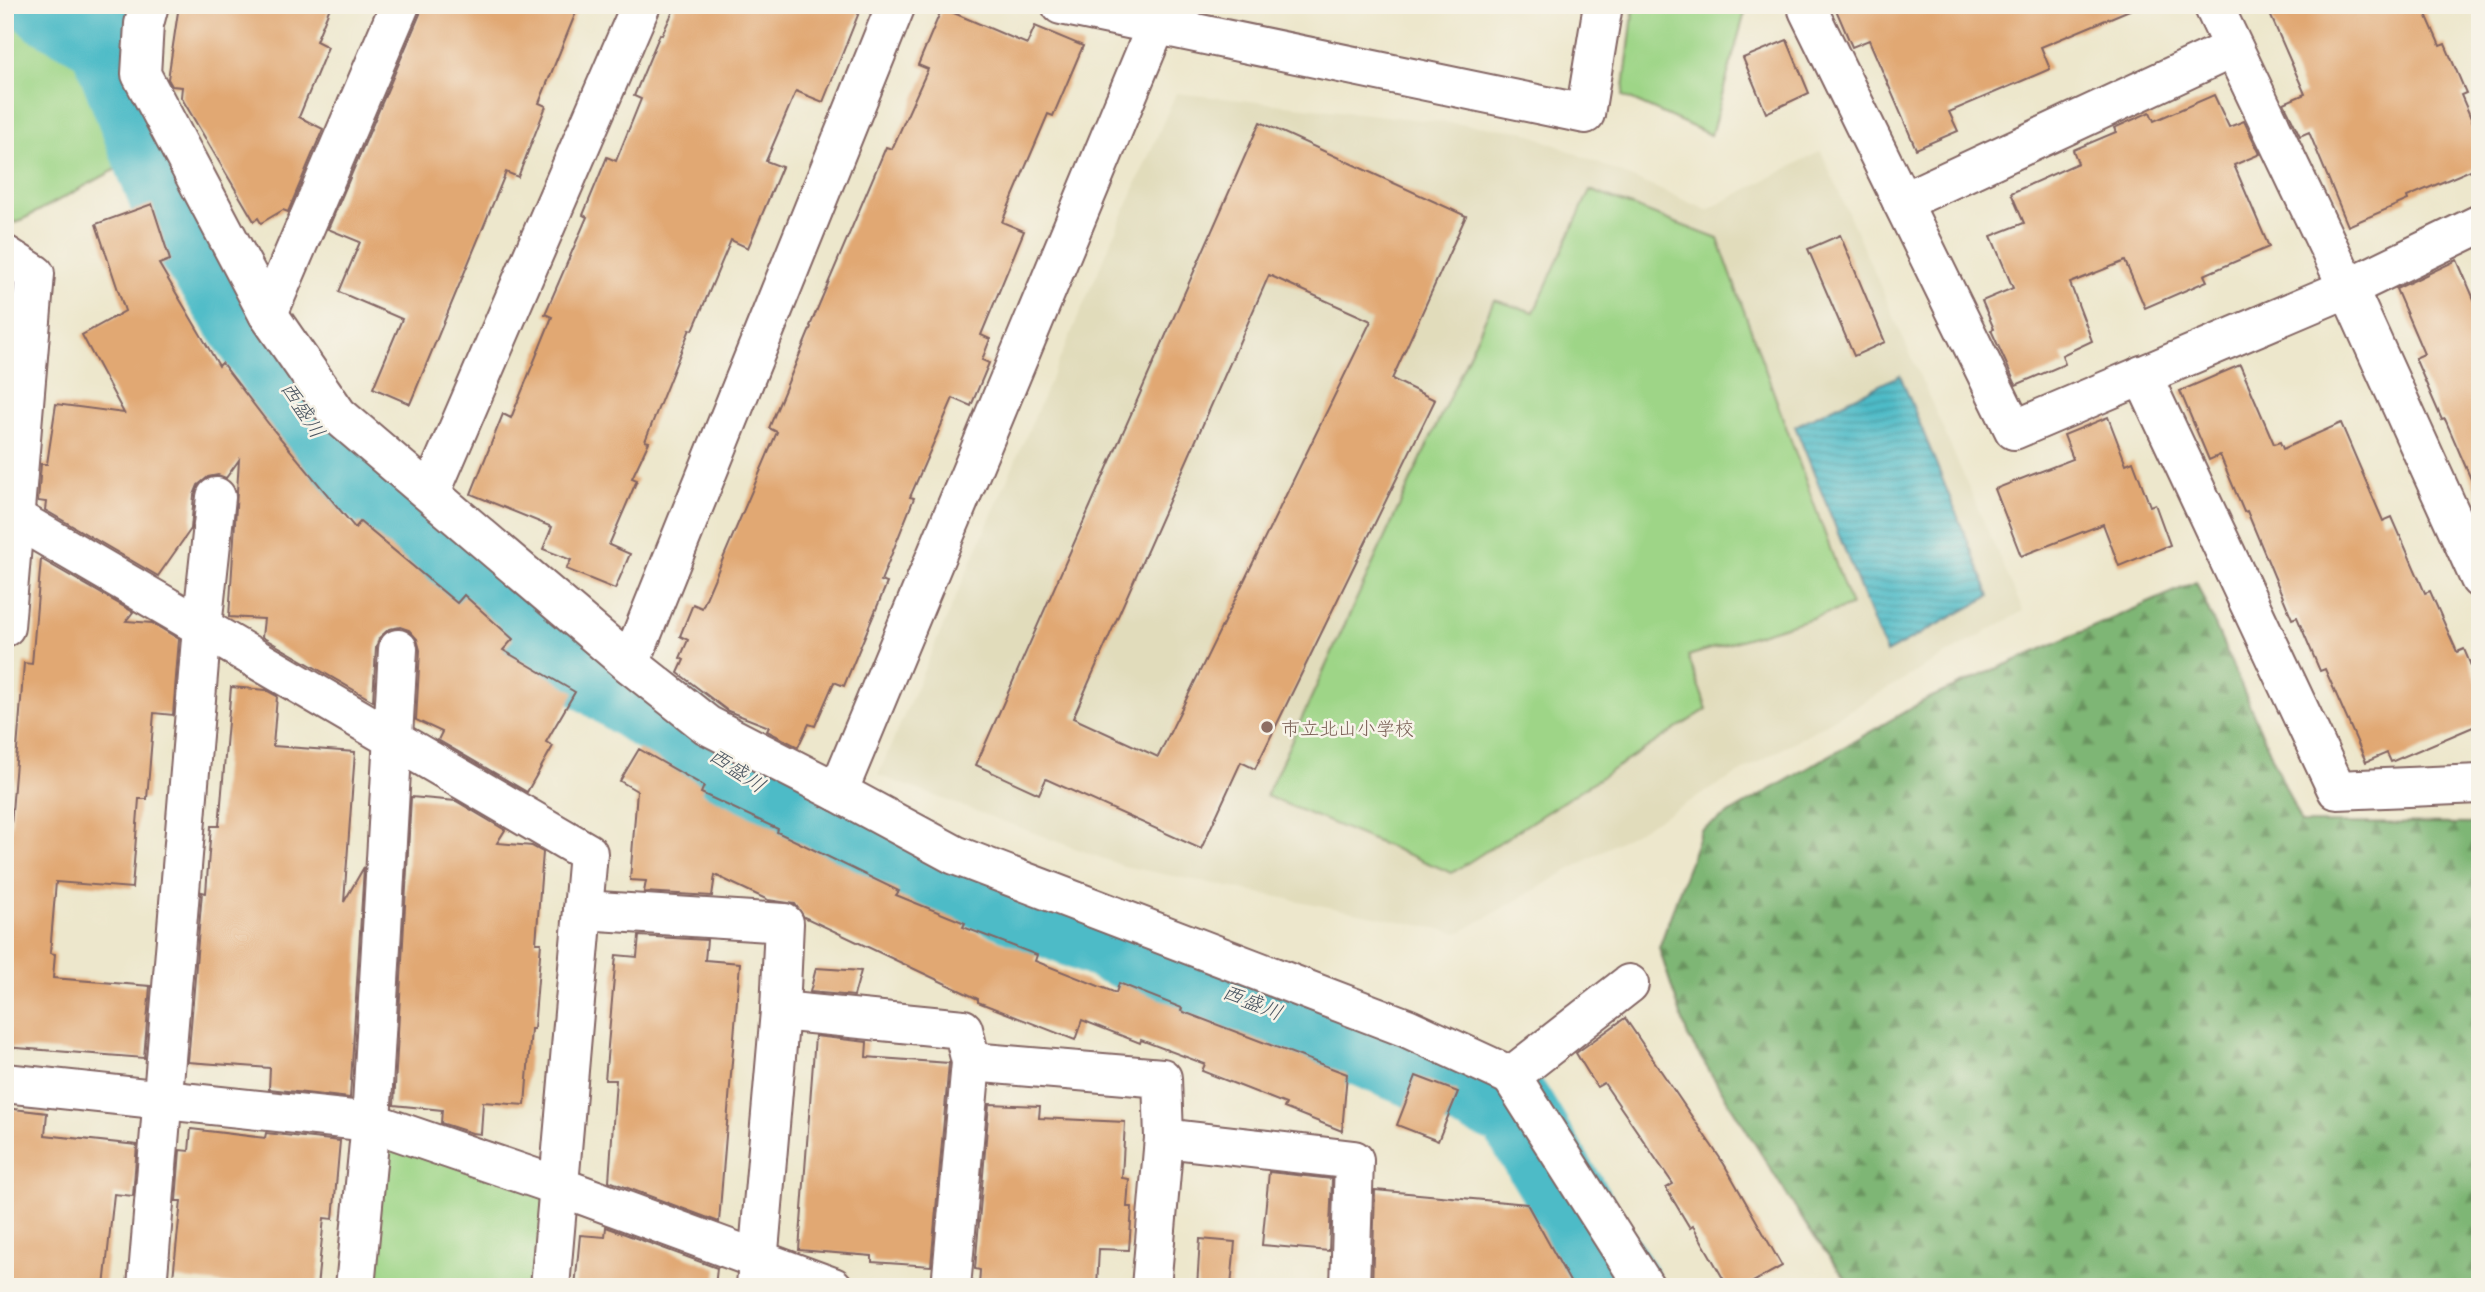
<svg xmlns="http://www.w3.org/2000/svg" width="2485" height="1292" viewBox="0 0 2485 1292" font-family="Mali,'Klee One',sans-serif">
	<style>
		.built { fill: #e1dcbb }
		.forest { fill: url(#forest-firs); stroke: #646a50; stroke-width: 2 }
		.park { fill: #9ed587; stroke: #747a59; stroke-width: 2 }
		.water { fill: url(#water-rules); stroke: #4c6d79; stroke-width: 2 }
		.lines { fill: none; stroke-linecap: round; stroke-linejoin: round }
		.river { stroke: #4dbbc7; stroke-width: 80 }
		.building { fill: #e1a873; fill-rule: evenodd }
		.street-casing { stroke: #836563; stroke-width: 42 }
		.street { stroke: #fff; stroke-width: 38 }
		.education-dot { fill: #8d6e63; stroke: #f7f3e8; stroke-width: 2.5 }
		.labels { text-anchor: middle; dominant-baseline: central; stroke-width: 5; stroke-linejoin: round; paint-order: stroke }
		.education-label { font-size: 19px; fill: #785e54; stroke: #f7f3e8; text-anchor: start }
		.water-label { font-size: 21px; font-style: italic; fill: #4b5662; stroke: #f7f3e8 }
	</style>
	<defs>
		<pattern id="forest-firs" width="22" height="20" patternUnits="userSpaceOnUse" patternTransform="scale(1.75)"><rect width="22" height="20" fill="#7eb674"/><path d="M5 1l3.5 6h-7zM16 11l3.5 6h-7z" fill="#69935f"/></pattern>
		<pattern id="water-rules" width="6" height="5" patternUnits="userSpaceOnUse" patternTransform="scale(1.75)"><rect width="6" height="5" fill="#4dbbc7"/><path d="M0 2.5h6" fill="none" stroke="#4297a2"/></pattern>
	</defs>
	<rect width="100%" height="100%" fill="#f7f3e8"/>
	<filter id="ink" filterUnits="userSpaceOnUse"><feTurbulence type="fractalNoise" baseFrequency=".0143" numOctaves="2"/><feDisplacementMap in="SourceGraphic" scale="14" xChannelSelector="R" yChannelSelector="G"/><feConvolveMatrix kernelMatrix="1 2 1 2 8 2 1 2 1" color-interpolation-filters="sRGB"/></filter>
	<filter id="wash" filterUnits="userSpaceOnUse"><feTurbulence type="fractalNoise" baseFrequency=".00686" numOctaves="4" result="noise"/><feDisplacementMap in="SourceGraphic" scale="28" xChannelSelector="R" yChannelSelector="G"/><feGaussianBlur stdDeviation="1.57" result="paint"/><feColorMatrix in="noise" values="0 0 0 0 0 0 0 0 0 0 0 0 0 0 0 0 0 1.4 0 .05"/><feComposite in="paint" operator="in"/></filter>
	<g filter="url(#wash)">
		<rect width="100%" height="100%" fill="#ede7cc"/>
		<!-- built -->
		<polygon class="built" points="1176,93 1523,131 1707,210 1821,151 2023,611 1459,933 1123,866 878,775"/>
		<!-- forest -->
		<polygon class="forest" points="2196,582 2301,823 2480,824 2480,1287 1852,1287 1809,1230 1688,1037 1659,948 1701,830 1927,699"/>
		<!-- park -->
		<g class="park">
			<polygon points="5,5 27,5 98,44 139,157 16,223 5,217"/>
			<polygon points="1634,5 1747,5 1711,135 1623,96"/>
			<polygon points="1590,190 1718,239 1851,606 1688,656 1707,709 1452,873 1266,796 1494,300 1534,312"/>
			<polygon points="371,1122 558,1186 550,1287 355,1287"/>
		</g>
		<!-- water -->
		<polygon class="water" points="1900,375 1990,596 1886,653 1795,426"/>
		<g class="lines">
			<!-- river -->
			<polyline class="river" points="49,5 107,37 176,216 329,447 573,659 818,822 1514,1109 1621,1287"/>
		</g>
		<g id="blocks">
			<!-- building -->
			<g class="building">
				<polygon points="179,5 331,5 316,41 328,47 299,117 323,129 288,212 283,210 261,223 258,218 254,221 181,97 182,87 172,86 168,79"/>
				<polygon points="421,5 579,5 539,103 546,106 518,177 506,172 410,404 373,388 402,319 339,292 360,242 328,229 420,14"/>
				<polygon points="676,5 862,5 823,102 796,91 766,161 782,167 748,248 731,240 693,330 690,329 645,441 649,442 632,478 637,480 609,545 630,554 615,589 566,569 571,560 543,549 552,527 471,494 503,414 511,418 552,317 545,314 587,217 583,215 607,157 616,161 641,99 634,96 660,34 662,35"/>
				<polygon points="1834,5 2139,5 2139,6 2041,47 2050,69 1949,112 1958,131 1916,149 1869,40 1852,47"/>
				<polygon points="2266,5 2422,5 2440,46 2445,44 2466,93 2461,95 2480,139 2480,166 2407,197 2408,200 2348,226 2309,132 2300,136 2284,103 2305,94"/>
				<polygon points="942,8 1027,44 1035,26 1083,46 1053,116 1048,114 1002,222 1024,231 981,335 990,339 982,360 989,363 971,406 953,398 910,497 914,498 881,581 887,583 844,686 834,682 815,726 809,724 798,747 767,731 769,727 728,711 678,673 684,660 680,658 688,640 680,636 693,604 702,608 777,432 769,428 811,327 810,326 886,147 892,149 928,69 918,65"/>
				<polygon points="1787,40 1809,93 1766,113 1743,58"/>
				<polygon points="2214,95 2229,127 2244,121 2260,154 2234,165 2269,247 2204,275 2207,281 2145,308 2125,261 2070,283 2092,341 2062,355 2065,364 2016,385 1991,330 1994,329 1982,301 2013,288 1991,236 2024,223 2011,193 2078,163 2073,150 2116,132 2114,128 2150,112 2154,121"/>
				<path d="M 1260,122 L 1466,216 L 1392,379 L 1435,400 L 1255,769 L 1241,762 L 1201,849 L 1046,779 L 1039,794 L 976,765 ZM 1269,275 L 1371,321 L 1158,757 L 1073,718 Z"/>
				<polygon points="152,204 170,260 159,264 219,366 222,363 271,427 355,528 360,522 457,603 464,595 513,639 503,650 575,692 546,742 553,746 527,792 438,740 442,732 416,720 420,650 417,639 409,630 400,627 389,629 379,638 376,648 373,701 262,637 264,619 229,617 239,460 226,478 218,475 208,477 198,485 194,495 191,529 158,576 45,510 46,502 38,501 41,464 47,464 56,404 124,413 82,335 125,311 96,224"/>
				<polygon points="1840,235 1885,342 1854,356 1808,249"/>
				<polygon points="2457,260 2480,313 2480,500 2445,419 2442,420 2415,358 2424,354 2396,289"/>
				<polygon points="2240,365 2274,444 2280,442 2283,449 2341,423 2383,521 2392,517 2425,593 2430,591 2457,652 2464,649 2480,687 2480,724 2391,762 2387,753 2366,762 2325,669 2320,671 2297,617 2292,619 2247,511 2244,512 2220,455 2209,460 2180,391"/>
				<polygon points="2108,417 2126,464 2133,461 2150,506 2155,504 2170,545 2119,566 2103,524 2021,556 1995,489 2073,459 2064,435"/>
				<polygon points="41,559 133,612 126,621 152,623 179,639 173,715 154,713 147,799 139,799 132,888 56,882 50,953 55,954 53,978 150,986 144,1058 5,1047 5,905 13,799 24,663 32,664"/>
				<polygon points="231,687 266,690 277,696 273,746 355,752 344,902 364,867 350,1098 269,1089 270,1068 188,1062 202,892 206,893 211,826 219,826"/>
				<polygon points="639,749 704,786 701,793 778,829 777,832 899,891 896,895 965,923 963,927 1037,955 1035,961 1116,993 1119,983 1182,1008 1181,1011 1347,1074 1342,1131 1284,1108 1286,1104 1202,1071 1205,1064 1141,1040 1140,1043 1082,1020 1075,1040 978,1002 978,999 804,917 795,904 768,900 715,875 712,896 644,892 646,881 630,880 637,791 620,781"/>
				<polygon points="411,797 456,801 505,830 497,843 532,846 543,852 536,943 541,943 534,1029 531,1029 525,1105 483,1102 481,1134 472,1133 441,1123 442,1110 394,1105"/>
				<polygon points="639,936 707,940 705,960 740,963 719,1222 609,1181 616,1080 605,1080 616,955 637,957"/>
				<polygon points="816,968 861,971 854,996 810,992"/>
				<polygon points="1625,1018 1724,1164 1782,1266 1744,1287 1728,1287 1693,1226 1690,1228 1666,1188 1673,1184 1604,1083 1597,1087 1576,1053"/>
				<polygon points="815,1036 867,1042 866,1057 949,1063 931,1266 872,1262 872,1256 799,1250"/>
				<polygon points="1416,1076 1458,1092 1438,1141 1397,1125"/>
				<polygon points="989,1104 1040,1106 1039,1118 1125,1122 1122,1178 1129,1179 1127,1207 1132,1207 1129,1250 1099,1249 1097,1287 979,1287 980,1270 975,1269"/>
				<polygon points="5,1108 47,1113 45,1135 137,1145 133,1196 114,1194 104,1287 5,1287"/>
				<polygon points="191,1129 265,1138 266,1133 340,1141 333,1219 324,1218 317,1287 256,1287 173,1278 181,1201 176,1201 180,1150 189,1151"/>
				<polygon points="1269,1172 1332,1179 1329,1251 1262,1245"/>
				<polygon points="1375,1190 1527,1204 1573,1287 1372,1287"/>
				<polygon points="606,1227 717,1268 715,1287 575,1287 580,1235 605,1237"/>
				<polygon points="1200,1239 1235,1242 1231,1287 1197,1287"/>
			</g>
		</g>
	</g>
	<g filter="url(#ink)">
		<use href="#blocks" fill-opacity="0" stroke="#836563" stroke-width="2"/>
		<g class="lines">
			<defs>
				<g id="street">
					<polyline points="149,5 144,24 141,74 268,314 338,415 630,664 707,725 838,792 955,855 1407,1028 1511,1076"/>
					<polyline points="1061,5 1585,114 1603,5"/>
					<polyline points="1809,5 1808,10 2014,430 2348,288 2480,224"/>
					<polyline points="2213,5 2348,288 2480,579"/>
					<polyline points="1902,202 2233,48"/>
					<polyline points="5,255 35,274 5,627"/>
					<polyline points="268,314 400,5"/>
					<polyline points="2142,375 2337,790 2480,784"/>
					<polyline points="431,492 641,5"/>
					<polyline points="15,518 588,853 550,1287"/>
					<polyline points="630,664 896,5"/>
					<polyline points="838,792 1157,24"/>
					<polyline points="583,910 784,923 780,1011 756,1285"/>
					<polyline points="1629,984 1511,1076 1645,1287"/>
					<polyline points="780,1011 963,1029 971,1062 951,1287"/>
					<polyline points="971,1062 1162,1078 1164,1138 1151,1287"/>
					<polyline points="5,1083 371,1122 558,1186 833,1287"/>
					<polyline points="1164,1138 1354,1160 1350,1287"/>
					<polyline points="147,1287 202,627 216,497"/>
					<polyline points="355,1287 371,1122 398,649"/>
				</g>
			</defs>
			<!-- street casing -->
			<use href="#street" class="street-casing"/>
			<!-- street -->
			<use href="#street" class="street"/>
		</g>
	</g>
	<!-- markers -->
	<circle class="education-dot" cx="1267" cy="727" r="7"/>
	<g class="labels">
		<!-- education labels -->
		<g class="education-label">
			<text x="1281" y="727">市立北山小学校</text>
		</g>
		<!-- water labels -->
		<g class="water-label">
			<text transform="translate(304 409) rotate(57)">西盛川</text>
			<text transform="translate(738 769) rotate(34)">西盛川</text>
			<text transform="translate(1253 1001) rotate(22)">西盛川</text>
		</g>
	</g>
	<!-- margin -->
	<rect width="2485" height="1292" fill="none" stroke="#f7f3e8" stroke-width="28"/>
</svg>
